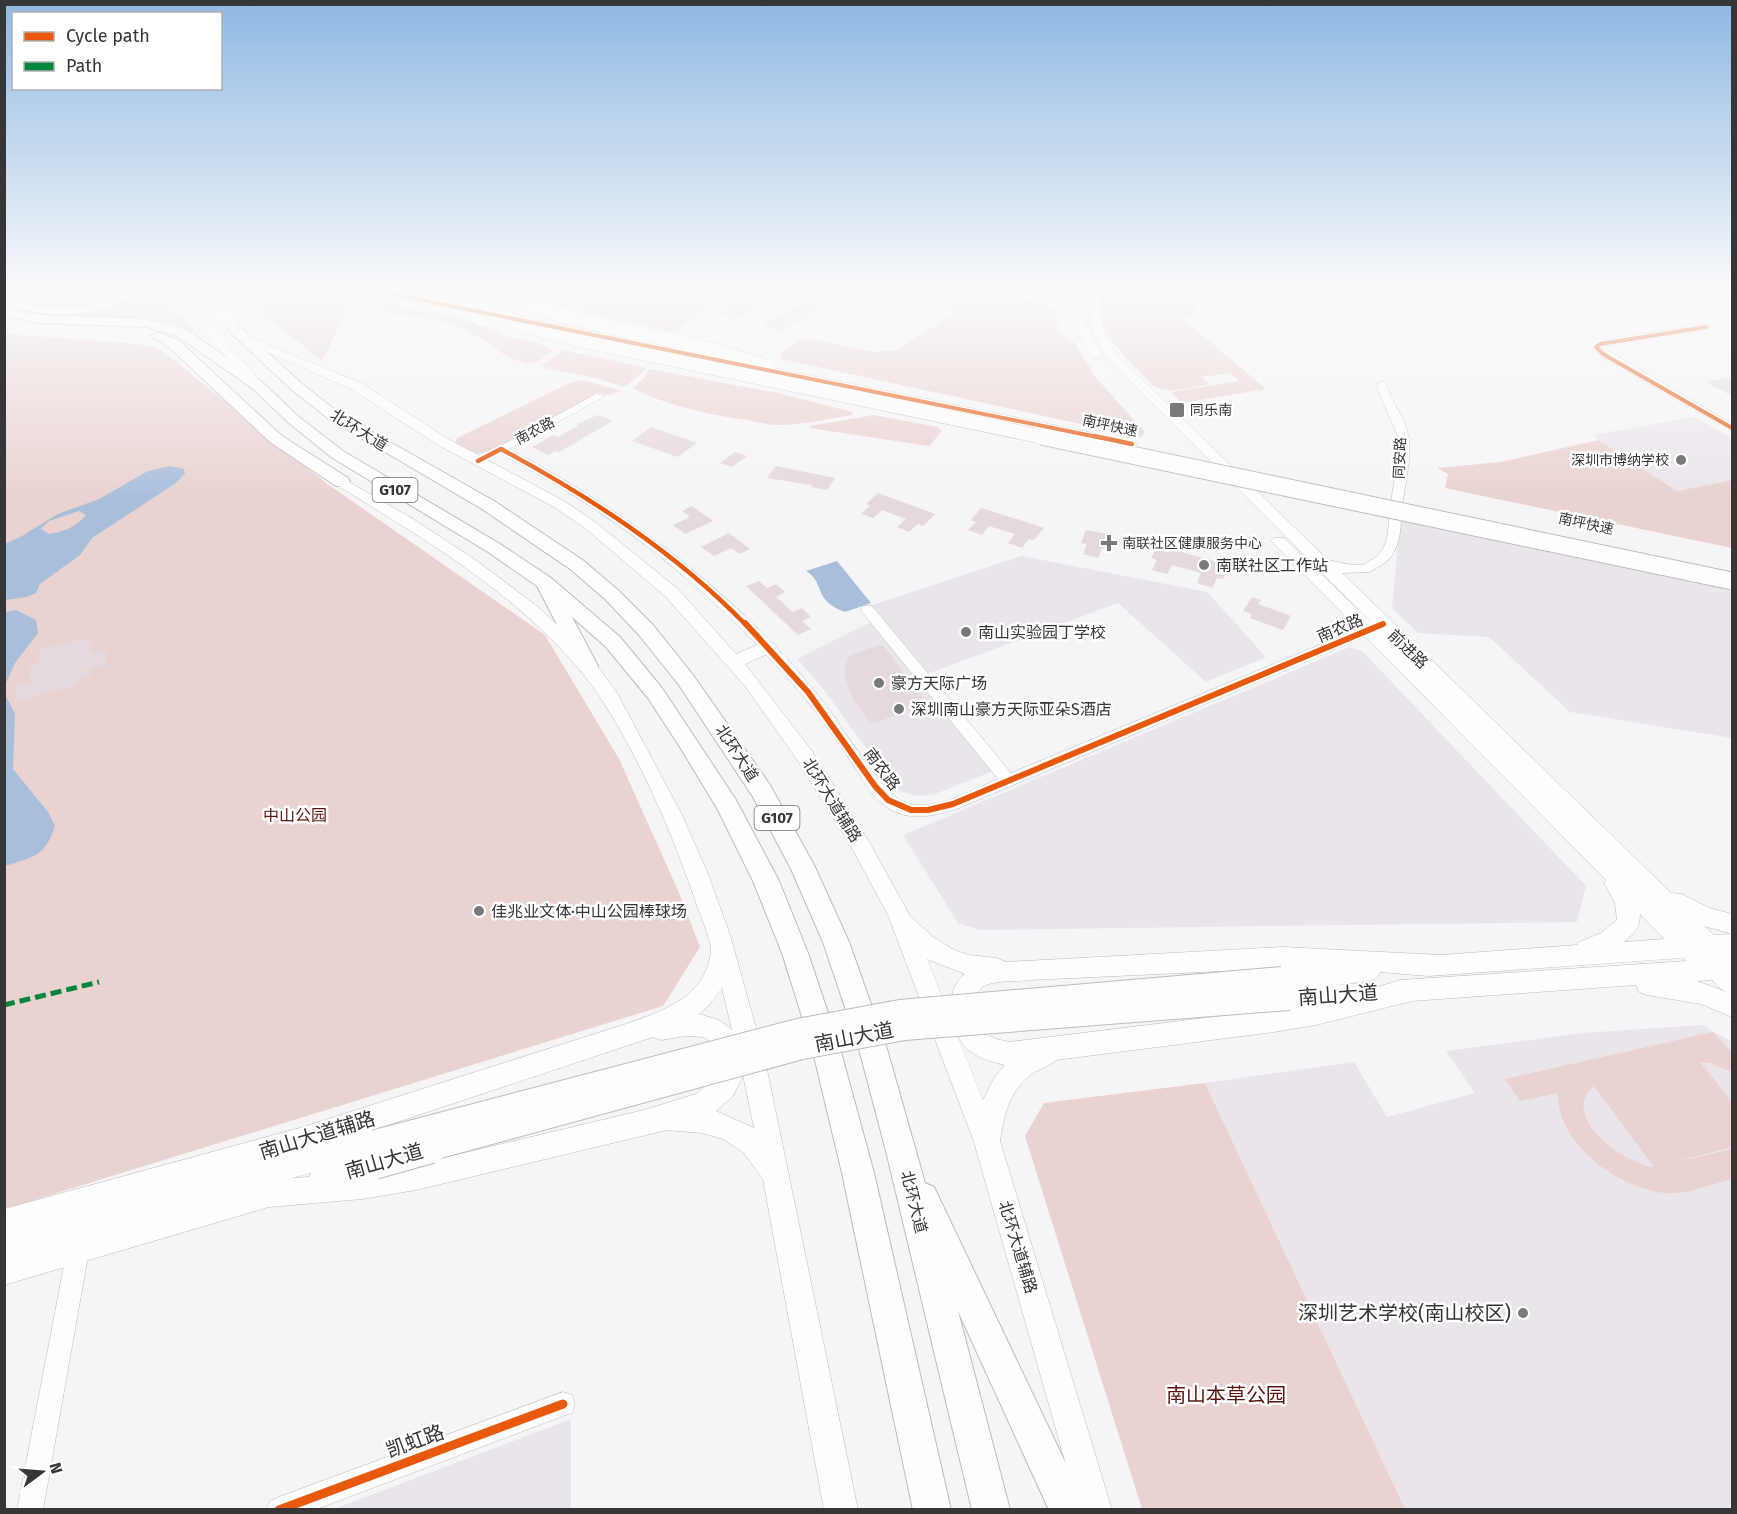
<svg xmlns="http://www.w3.org/2000/svg" width="1737" height="1514" viewBox="0 0 1737 1514" font-family="'Fira Sans','Noto Sans SC',sans-serif">
	<style>
		.built { fill: #eae5eb }
		.green { fill: #e9d2d0; fill-rule: evenodd }
		.water { fill: #a8bfdc; fill-rule: evenodd }
		.building { fill: #e4d9de }
		.lines { fill: none; stroke-linecap: round; stroke-linejoin: round }
		.minor-casing { stroke: #bcbbbd; stroke-width: 1 }
		.major-casing { stroke: #bcbbbd; stroke-width: 1 }
		.highway-casing { stroke: #bcbbbd; stroke-width: 2 }
		.minor { fill: #fefdfe; fill-rule: evenodd }
		.major { fill: #fefdfe; fill-rule: evenodd }
		.highway { fill: #fefdfe; fill-rule: evenodd }
		.major-bridge-far1-casing { stroke: #bcbbbd; stroke-width: 26; stroke-linecap: butt }
		.major-bridge-casing { stroke: #bcbbbd; stroke-width: 32; stroke-linecap: butt }
		.highway-bridge-far1-casing { stroke: #bcbbbd; stroke-width: 15; stroke-linecap: butt }
		.highway-bridge-casing { stroke: #bcbbbd; stroke-width: 19; stroke-linecap: butt }
		.major-bridge-far1 { stroke: #fefdfe; stroke-width: 24 }
		.major-bridge { stroke: #fefdfe; stroke-width: 30 }
		.highway-bridge-far1 { stroke: #fefdfe; stroke-width: 14 }
		.highway-bridge { stroke: #fefdfe; stroke-width: 17 }
		.quiet { stroke: #00873e; stroke-width: 5; stroke-dasharray: 11 5; stroke-linecap: butt }
		.cycleway-far3-casing { stroke: #fff; stroke-width: 6 }
		.cycleway-far2-casing { stroke: #fff; stroke-width: 8 }
		.cycleway-far1-casing { stroke: #fff; stroke-width: 10 }
		.cycleway-casing { stroke: #fff; stroke-width: 13 }
		.cycleway-far3 { stroke: #e8590c; stroke-width: 4 }
		.cycleway-far2 { stroke: #e8590c; stroke-width: 4.5 }
		.cycleway-far1 { stroke: #e8590c; stroke-width: 6 }
		.cycleway { stroke: #e8590c; stroke-width: 9 }
		.poi-dot { fill: #79787a; stroke: #fff; stroke-width: 2 }
		.labels { text-anchor: middle; dominant-baseline: central; stroke-width: 5; stroke-linejoin: round; paint-order: stroke }
		.far-poi-label { font-size: 14px; fill: #363537; stroke: #fff; text-anchor: start }
		.far-street-label { font-size: 14px; fill: #363537; stroke: #fff }
		.shield { fill: #fff; stroke: #727273; stroke-width: 1.5 }
		.shield-label { font-size: 15px; font-weight: bold; fill: #363537 }
		.street-label { font-size: 16px; fill: #363537; stroke: #fff }
		.poi-label { font-size: 16px; fill: #363537; stroke: #fff; text-anchor: start }
		.park-label { font-size: 16px; fill: #5a150e; stroke: #fff }
		.near-street-label { font-size: 20px; fill: #363537; stroke: #fff }
		.near-poi-label { font-size: 20px; fill: #363537; stroke: #fff; text-anchor: end }
		.near-park-label { font-size: 20px; fill: #5a150e; stroke: #fff }
	</style>
	<rect width="100%" height="100%" fill="#f5f4f6"/>
	<!-- built -->
	<g class="built">
		<polygon points="1514,288 1615,288 1534,299"/>
		<polygon points="1654,288 1732,288 1732,315 1715,318"/>
		<polygon points="1695,417 1732,439 1732,480 1677,491 1592,435"/>
		<polygon points="1400,519 1732,590 1732,738 1570,712 1489,637 1418,633 1392,608"/>
		<polygon points="1022,556 1207,592 1266,657 1206,682 1118,603 927,674 869,606"/>
		<polygon points="871,622 993,771 935,794 920,796 909,794 898,790 892,784 824,690 797,659"/>
		<polygon points="1350,647 1363,652 1586,886 1577,922 980,930 958,923 903,835"/>
		<polygon points="1702,1025 1732,1042 1732,1509 1405,1509 1205,1083 1354,1062 1387,1117 1475,1093 1446,1051 1583,1033"/>
		<polygon points="571,1419 571,1509 334,1509"/>
	</g>
	<!-- green -->
	<g class="green">
		<path d="M 5,288 L 156,288 L 153,289 L 194,329 L 190,330 C 142,305 42,333 5,301 Z"/>
		<polygon points="254,288 315,288 346,296 343,319 322,361 258,310 273,304"/>
		<polygon points="624,288 669,288 709,301 709,304 676,332 576,310"/>
		<polygon points="933,288 985,288 1055,308 1059,323 1056,324 1058,333 1074,342 1097,379 1145,432 1141,437 781,359 780,354 798,340 811,339 874,352 897,350 956,312 921,300 918,296"/>
		<path d="M 1103,288 L 1182,288 L 1197,299 L 1194,316 L 1182,318 L 1266,389 L 1182,403 L 1171,392 L 1239,381 L 1229,373 L 1202,377 L 1209,384 C 1193,387 1169,395 1154,386 C 1148,382 1142,374 1137,369 C 1115,347 1091,321 1103,288 Z"/>
		<polygon points="541,292 582,302 570,309 524,295 523,292"/>
		<polygon points="386,304 458,317 474,321 504,336 538,343 554,350 537,362 526,364 506,356 484,340 452,324 423,317 399,315 375,307"/>
		<polygon points="5,334 129,343 150,346 164,352 326,483 545,635 619,759 680,895 700,947 663,1006 5,1209"/>
		<polygon points="563,350 647,368 625,387 592,377 545,368 543,365"/>
		<path d="M 649,369 L 778,393 L 852,412 L 853,415 C 829,418 803,425 779,425 C 769,425 757,422 747,420 C 706,414 668,406 632,388 L 644,378 Z"/>
		<polygon points="583,380 621,391 609,395 598,393 487,452 478,454 455,443 457,438 572,382"/>
		<polygon points="874,415 938,427 942,431 929,446 810,428 810,426"/>
		<polygon points="1599,440 1677,491 1732,480 1732,548 1445,488 1448,474 1437,468 1501,462"/>
		<path d="M 1713,1032 L 1732,1053 L 1732,1072 L 1710,1063 L 1700,1062 L 1732,1102 L 1732,1147 L 1659,1166 L 1732,1149 L 1732,1179 C 1712,1184 1686,1195 1665,1193 C 1618,1188 1557,1144 1558,1093 L 1520,1101 L 1505,1079 ZM 1594,1086 L 1653,1166 L 1653,1167 C 1624,1163 1558,1117 1594,1086 Z"/>
		<polygon points="1205,1083 1405,1509 1142,1509 1025,1136 1044,1103"/>
	</g>
	<!-- water -->
	<g class="water">
		<path d="M 170,466 L 184,469 L 185,473 L 176,483 L 92,538 L 80,555 L 40,584 L 36,593 L 27,597 L 5,600 L 5,544 L 22,536 L 58,514 L 99,499 L 148,471 ZM 79,511 L 86,515 C 78,526 63,532 49,534 L 41,529 L 49,521 Z"/>
		<path d="M 837,561 L 871,603 L 845,612 C 812,600 826,583 806,571 Z"/>
		<polygon points="16,610 36,620 38,633 15,663 5,685 5,612"/>
		<path d="M 4,692 L 15,714 L 13,769 L 48,812 L 55,826 C 45,857 33,857 5,866 Z"/>
	</g>
	<!-- building -->
	<g class="building">
		<polygon points="766,288 793,288 736,319 718,313"/>
		<polygon points="810,288 856,288 780,331 762,325 814,296"/>
		<polygon points="1732,377 1732,396 1706,382"/>
		<polygon points="598,415 613,421 559,452 555,451 548,455 532,447 553,435 558,437 579,425 576,424"/>
		<polygon points="651,427 697,443 678,457 632,441"/>
		<polygon points="735,452 747,456 732,467 720,463"/>
		<polygon points="776,466 835,478 827,490 811,487 812,485 767,478"/>
		<polygon points="878,493 935,514 923,526 918,524 909,532 897,527 906,519 882,510 873,518 861,514 870,506 866,504"/>
		<polygon points="692,506 713,521 685,534 673,525 690,517 682,511"/>
		<polygon points="981,508 1023,521 1044,528 1034,540 1029,539 1022,548 1008,543 1015,534 989,526 982,535 968,530 976,522 971,520"/>
		<polygon points="1086,530 1113,535 1108,549 1102,548 1098,558 1083,554 1087,544 1081,543"/>
		<polygon points="729,533 750,549 740,554 731,548 714,556 701,547"/>
		<polygon points="1158,545 1195,556 1229,565 1223,579 1217,578 1212,588 1197,583 1201,573 1172,565 1167,574 1152,570 1157,560 1151,558"/>
		<polygon points="759,581 767,588 776,584 785,592 776,597 793,612 802,608 811,617 802,621 811,629 798,635 746,586"/>
		<polygon points="1252,597 1261,600 1258,604 1291,616 1283,630 1250,618 1252,614 1243,611"/>
		<polygon points="78,639 78,642 92,639 91,654 106,650 106,665 90,669 90,677 77,680 77,685 14,703 16,686 29,682 31,665 39,662 40,649"/>
		<polygon points="880,645 883,646 927,703 875,723 869,721 854,700 848,688 844,670 848,656"/>
	</g>
	<g class="lines">
		<defs>
			<g id="minor">
				<polygon points="358,288 373,288 457,306 453,309"/>
				<polygon points="739,288 749,288 715,307 705,317 698,315 709,303"/>
				<polygon points="990,288 1002,288 1054,303 1050,306"/>
				<polygon points="542,321 1132,441 1137,444 1132,447 539,326 539,322"/>
				<polygon points="1706,324 1710,327 1709,329 1602,347 1732,424 1732,431 1600,356 1591,347 1600,341"/>
				<path d="M 1382,381 L 1387,384 C 1390,400 1401,412 1406,427 C 1414,450 1406,477 1403,501 L 1398,504 L 1402,507 C 1400,530 1402,555 1378,567 C 1372,571 1366,573 1360,572 L 1358,569 L 1360,566 C 1391,553 1387,537 1390,507 L 1395,504 L 1391,501 L 1397,464 L 1398,436 L 1378,390 L 1377,384 Z"/>
				<path d="M 596,394 L 605,396 L 509,449 C 606,501 694,562 771,642 C 791,662 810,684 827,707 C 843,728 883,793 903,802 C 933,814 972,790 998,779 L 862,612 L 861,609 L 862,606 L 872,606 L 1011,773 L 1375,622 L 1380,621 L 1387,625 L 1385,628 L 959,808 C 936,816 910,822 888,808 C 871,798 863,779 852,763 C 833,735 814,708 792,683 C 705,584 617,516 501,453 L 478,464 L 473,461 Z"/>
				<path d="M 1714,961 L 1720,963 L 1732,975 L 1732,995 C 1722,992 1710,979 1705,969 L 1708,963 Z"/>
				<polygon points="78,1239 86,1242 89,1250 43,1510 17,1510 67,1250 70,1242"/>
				<polygon points="563,1392 572,1395 575,1404 572,1413 563,1416 314,1510 266,1510 270,1501 279,1497"/>
			</g>
			<g id="major">
				<path d="M 22,288 L 33,288 L 25,299 L 27,304 C 53,312 81,309 106,299 C 119,294 128,287 141,288 C 114,316 54,320 19,308 L 13,299 Z"/>
				<polygon points="155,288 166,288 218,332 261,382 263,385 261,388 253,388 210,338"/>
				<polygon points="179,288 190,288 240,328 240,332 232,332"/>
				<path d="M 1078,288 L 1088,288 C 1080,313 1088,334 1103,355 L 1101,358 L 1093,358 L 1081,340 L 1074,318 L 1062,309 L 1044,303 L 1050,300 L 1073,307 Z"/>
				<path d="M 1093,288 L 1103,288 C 1097,312 1102,332 1115,353 L 1328,560 L 1346,564 L 1370,566 L 1372,569 L 1370,572 L 1342,573 L 1671,893 L 1682,894 L 1709,908 L 1732,914 L 1732,934 L 1704,926 L 1714,935 L 1732,934 L 1732,978 L 1697,981 L 1732,994 L 1732,1017 L 1701,1004 L 1647,995 L 1639,992 L 1636,985 L 1412,1001 L 1316,1025 L 1274,1032 L 1056,1060 C 1050,1066 1039,1069 1032,1074 C 1009,1091 1004,1115 1000,1141 L 1112,1510 L 1079,1510 L 974,1142 L 888,915 L 854,852 L 798,761 L 745,686 L 666,597 L 585,528 L 554,507 L 438,445 L 353,390 L 240,340 L 246,336 L 250,337 L 363,384 L 448,439 L 564,501 L 595,522 L 678,589 L 736,654 L 762,643 L 774,643 L 777,647 L 774,651 L 745,664 L 812,751 L 868,840 L 910,916 L 933,937 L 954,950 L 969,955 L 997,958 L 1006,962 L 1283,947 L 1441,955 L 1577,945 L 1579,942 L 1601,933 L 1617,920 L 1615,903 L 1604,883 L 1606,880 L 1274,544 L 1271,541 L 1274,538 L 1284,538 L 1382,633 L 1107,358 C 1092,335 1084,314 1093,288 ZM 1640,914 L 1664,939 L 1624,942 C 1634,933 1640,928 1640,914 ZM 1683,958 L 1687,961 L 1400,980 L 1372,989 L 1362,983 L 1335,985 L 1369,981 L 1377,978 L 1380,972 L 1428,976 ZM 927,959 L 965,974 C 942,990 950,1035 970,1051 C 980,1059 993,1062 1005,1065 L 994,1078 L 983,1100 ZM 1282,968 L 1274,972 L 1270,979 L 1274,986 L 1283,990 L 1277,998 L 1281,1006 L 1286,1008 L 1009,1042 C 1001,1040 993,1039 987,1034 C 974,1023 968,993 986,985 C 998,980 1016,982 1029,980 L 1291,968 Z"/>
				<path d="M 342,478 L 413,519 L 477,561 L 538,607 L 566,633 L 601,671 L 617,693 L 682,815 L 708,874 L 730,935 L 765,1060 L 858,1510 L 824,1510 L 763,1179 L 744,1153 L 723,1139 L 702,1133 L 667,1130 L 416,1190 L 362,1199 L 269,1207 L 4,1285 L 4,1209 L 303,1127 L 626,1024 C 654,1014 695,1001 706,970 C 709,964 711,954 711,948 C 708,931 699,913 694,897 C 671,830 640,759 602,700 C 588,678 571,659 553,641 C 490,577 412,532 337,485 L 335,482 L 337,479 ZM 722,988 L 732,1030 L 719,1020 L 699,1014 L 708,1006 ZM 685,1036 L 703,1037 L 713,1043 L 720,1055 L 720,1066 L 714,1079 L 696,1094 L 644,1110 L 464,1153 L 386,1168 L 387,1164 L 384,1154 L 380,1153 L 384,1151 L 388,1142 L 384,1133 L 376,1129 L 653,1037 L 661,1040 ZM 743,1075 L 753,1123 L 754,1128 L 716,1111 L 733,1096 ZM 311,1173 L 309,1177 L 292,1178 Z"/>
			</g>
			<g id="highway">
				<polygon points="199,288 212,288 226,302 241,328 301,383 339,413 494,501 584,561 619,591 653,625 693,675 770,785 815,867 849,942 887,1049 925,1183 934,1187 1088,1510 1049,1510 958,1311 1010,1510 972,1510 886,1151 859,1049 823,942 791,869 753,797 679,685 639,635 605,599 570,569 482,509 329,419 291,389 231,333 216,307"/>
				<polygon points="438,288 453,288 476,303 470,307 465,306"/>
				<polygon points="4,308 40,315 147,319 187,330 262,382 299,417 343,451 500,544 551,578 620,637 662,688 736,800 779,881 808,953 841,1052 874,1173 951,1510 913,1510 842,1173 813,1052 782,953 753,881 718,810 680,747 648,698 606,647 572,617 598,666 595,671 588,673 581,671 537,586 488,552 331,457 289,423 252,388 177,336 147,327 40,323 4,316"/>
				<polygon points="158,332 179,341 282,436 348,478 350,482 348,486 336,486 270,442 169,347 151,336"/>
			</g>
		</defs>
		<!-- minor casing -->
		<use href="#minor" class="minor-casing"/>
		<!-- major casing -->
		<use href="#major" class="major-casing"/>
		<!-- highway casing -->
		<use href="#highway" class="highway-casing"/>
		<!-- minor -->
		<use href="#minor" class="minor"/>
		<!-- major -->
		<use href="#major" class="major"/>
		<!-- highway -->
		<use href="#highway" class="highway"/>
		<defs>
			<g id="major-bridge-far1">
				<polyline points="375,1142 798,1031 900,1012 1282,979"/>
				<polyline points="425,1150 802,1047 904,1028 1289,998"/>
			</g>
			<polyline id="major-bridge" points="374,1164 431,1148"/>
			<g id="highway-bridge-far1">
				<polyline points="423,288 482,320"/>
				<path d="M 490,288 C 552,319 618,328 684,343 C 712,349 740,358 768,367"/>
				<polyline points="470,303 518,323 566,337 1048,438"/>
			</g>
			<polyline id="highway-bridge" points="1041,436 1732,581"/>
		</defs>
		<!-- major-bridge-far1 casing -->
		<use href="#major-bridge-far1" class="major-bridge-far1-casing"/>
		<!-- major-bridge casing -->
		<use href="#major-bridge" class="major-bridge-casing"/>
		<!-- highway-bridge-far1 casing -->
		<use href="#highway-bridge-far1" class="highway-bridge-far1-casing"/>
		<!-- highway-bridge casing -->
		<use href="#highway-bridge" class="highway-bridge-casing"/>
		<!-- major-bridge-far1 -->
		<use href="#major-bridge-far1" class="major-bridge-far1"/>
		<!-- major-bridge -->
		<use href="#major-bridge" class="major-bridge"/>
		<!-- highway-bridge-far1 -->
		<use href="#highway-bridge-far1" class="highway-bridge-far1"/>
		<!-- highway-bridge -->
		<use href="#highway-bridge" class="highway-bridge"/>
		<!-- quiet -->
		<polyline class="quiet" points="4,1005 99,982"/>
		<defs>
			<g id="cycleway-far3">
				<polyline points="362,288 1102,438"/>
				<polyline points="1706,327 1600,344 1596,347 1603,354 1732,428"/>
			</g>
			<g id="cycleway-far2">
				<polyline points="1094,436 1132,444"/>
				<path d="M 478,461 L 501,449 C 590,497 675,552 746,625"/>
			</g>
			<polyline id="cycleway-far1" points="745,623 808,692 875,786 888,800 911,810 928,810 953,804 1383,624"/>
			<polyline id="cycleway" points="279,1510 563,1404"/>
		</defs>
		<!-- cycleway-far3 casing -->
		<use href="#cycleway-far3" class="cycleway-far3-casing"/>
		<!-- cycleway-far2 casing -->
		<use href="#cycleway-far2" class="cycleway-far2-casing"/>
		<!-- cycleway-far1 casing -->
		<use href="#cycleway-far1" class="cycleway-far1-casing"/>
		<!-- cycleway casing -->
		<use href="#cycleway" class="cycleway-casing"/>
		<!-- cycleway-far3 -->
		<use href="#cycleway-far3" class="cycleway-far3"/>
		<!-- cycleway-far2 -->
		<use href="#cycleway-far2" class="cycleway-far2"/>
		<!-- cycleway-far1 -->
		<use href="#cycleway-far1" class="cycleway-far1"/>
		<!-- cycleway -->
		<use href="#cycleway" class="cycleway"/>
	</g>
	<!-- sky -->
	<linearGradient id="sky" x2="0" y2="1"><stop stop-color="#8eb8e3"/><stop offset="0.58" stop-color="#fafafb"/><stop offset="1" stop-color="#fafafb" stop-opacity="0"/></linearGradient>
	<rect width="1737" height="500" fill="url(#sky)"/>
	<!-- markers -->
	<g class="poi-dot">
		<rect x="1169" y="402" width="16" height="16" rx="3"/>
		<circle cx="1681" cy="460" r="6"/>
		<path d="M1106 534h6v6h6v6h-6v6h-6v-6h-6v-6h6z"/>
		<circle cx="1204" cy="565" r="6"/>
		<circle cx="966" cy="632" r="6"/>
		<circle cx="879" cy="683" r="6"/>
		<circle cx="899" cy="709" r="6"/>
		<circle cx="479" cy="911" r="6"/>
		<circle cx="1523" cy="1313" r="6"/>
	</g>
	<g class="labels">
		<!-- far-poi labels -->
		<g class="far-poi-label">
			<text x="1190" y="410">同乐南</text>
			<text x="1669" y="460" text-anchor="end">深圳市博纳学校</text>
			<text x="1122" y="543">南联社区健康服务中心</text>
		</g>
		<!-- far-street labels -->
		<g class="far-street-label">
			<text transform="translate(1110 426) rotate(12)">南坪快速</text>
			<text transform="translate(535 431) rotate(-28)">南农路</text>
			<text transform="translate(1400 458) rotate(-87)">同安路</text>
			<text transform="translate(1586 524) rotate(12)">南坪快速</text>
		</g>
		<!-- shield labels -->
		<g class="shield">
			<rect x="372.5" y="478" width="45" height="24" rx="4.5"/>
			<rect x="754.5" y="806" width="45" height="24" rx="4.5"/>
		</g>
		<g class="shield-label">
			<text x="395" y="490">G107</text>
			<text x="777" y="818">G107</text>
		</g>
		<!-- street labels -->
		<g class="street-label">
			<text transform="translate(359 430) rotate(32)">北环大道</text>
			<text transform="translate(1340 628) rotate(-23)">南农路</text>
			<text transform="translate(1408 649) rotate(44)">前进路</text>
			<text transform="translate(737 753) rotate(57)">北环大道</text>
			<text transform="translate(882 769) rotate(53)">南农路</text>
			<text transform="translate(832 800) rotate(58)">北环大道辅路</text>
			<text transform="translate(914 1202) rotate(76)">北环大道</text>
			<text transform="translate(1018 1247) rotate(73)">北环大道辅路</text>
		</g>
		<!-- poi labels -->
		<g class="poi-label">
			<text x="1216" y="565">南联社区工作站</text>
			<text x="978" y="632">南山实验园丁学校</text>
			<text x="891" y="683">豪方天际广场</text>
			<text x="911" y="709">深圳南山豪方天际亚朵S酒店</text>
			<text x="491" y="911">佳兆业文体·中山公园棒球场</text>
		</g>
		<!-- park labels -->
		<g class="park-label">
			<text x="295" y="815">中山公园</text>
		</g>
		<!-- near-street labels -->
		<g class="near-street-label">
			<text transform="translate(1338 995) rotate(-4)">南山大道</text>
			<text transform="translate(854 1037) rotate(-11)">南山大道</text>
			<text transform="translate(317 1135) rotate(-17)">南山大道辅路</text>
			<text transform="translate(384 1161) rotate(-16)">南山大道</text>
			<text transform="translate(415 1441) rotate(-20)">凯虹路</text>
		</g>
		<!-- near-poi labels -->
		<g class="near-poi-label">
			<text x="1511" y="1313">深圳艺术学校(南山校区)</text>
		</g>
		<!-- near-park labels -->
		<g class="near-park-label">
			<text x="1226" y="1395">南山本草公园</text>
		</g>
	</g>
	<!-- border -->
	<rect width="1737" height="1514" fill="none" stroke="#363537" stroke-width="12"/>
	<!-- legend -->
	<rect x="12" y="12" width="210" height="78" fill="#ffffff" stroke="#afaeaf" stroke-width="1.5"/>
	<rect x="24" y="32" width="30" height="9" fill="#e8590c" stroke="#afaeaf" stroke-width="1.5"/>
	<text x="66" y="42" font-size="18" fill="#363537">Cycle path</text>
	<rect x="24" y="62" width="30" height="9" fill="#00873e" stroke="#afaeaf" stroke-width="1.5"/>
	<text x="66" y="72" font-size="18" fill="#363537">Path</text>
	<!-- north arrow -->
	<g transform="translate(42 1472) rotate(74)" stroke="#ffffff" stroke-width="4.5" paint-order="stroke">
	<path d="M0-4.5L10 22L0 15L-10 22Z" fill="#363537"/>
	<text y="-9" font-size="16" font-weight="bold" text-anchor="middle" fill="#363537">N</text>
	</g>
</svg>
